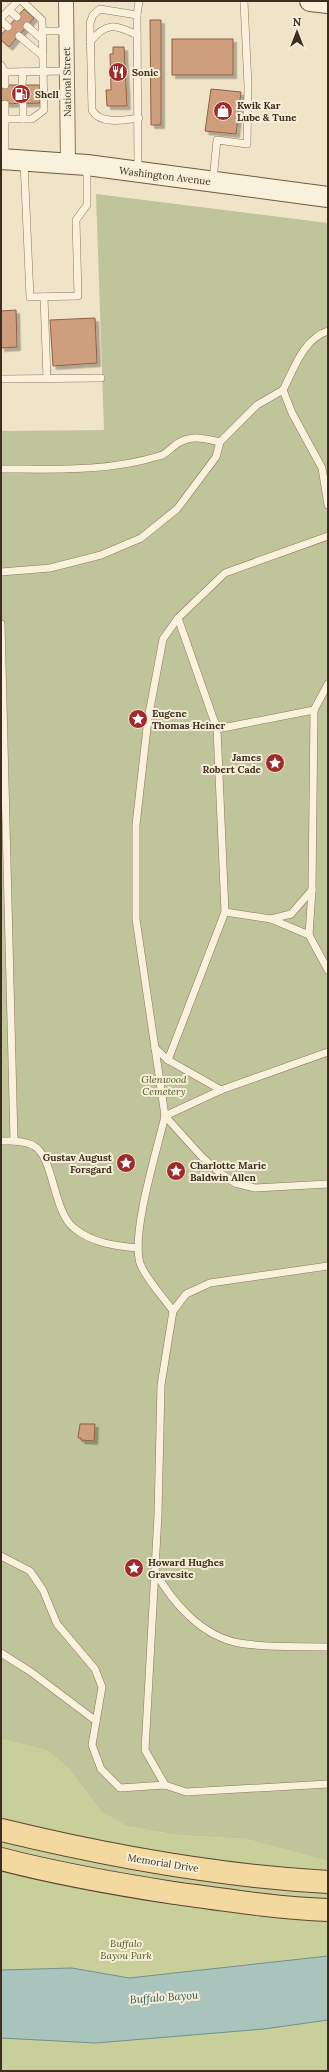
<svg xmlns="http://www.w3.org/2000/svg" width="329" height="2072" viewBox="0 0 329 2072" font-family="Lora,serif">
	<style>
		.green { fill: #c9cf9b }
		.cemetery { fill: #bfc49a }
		.water { fill: #a9c4bc; stroke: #6f938a }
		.building { fill: #cf9f7d; stroke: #8d5f41; filter: url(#shadow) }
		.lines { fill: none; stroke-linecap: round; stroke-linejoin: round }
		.lane-casing { stroke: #8d765c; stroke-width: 8 }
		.street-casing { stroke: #8d765c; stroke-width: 16 }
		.secondary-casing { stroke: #6f573f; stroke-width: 22 }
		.primary-casing { stroke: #5b4430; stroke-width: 24 }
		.lane { stroke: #faf1dc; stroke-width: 7 }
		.street { stroke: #faf1dc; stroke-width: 14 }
		.secondary { stroke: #faf1dc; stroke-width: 20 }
		.primary { stroke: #f3d9a0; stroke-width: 22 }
		.labels { text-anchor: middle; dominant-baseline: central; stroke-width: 4; stroke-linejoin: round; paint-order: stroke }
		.poi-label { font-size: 10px; font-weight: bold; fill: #3d2e20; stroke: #f7eed8; text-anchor: start }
		.street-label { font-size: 10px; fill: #3d2e20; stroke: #f7eed8 }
		.park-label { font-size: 10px; font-style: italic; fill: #4d5a26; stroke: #f7eed8 }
		.water-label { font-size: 11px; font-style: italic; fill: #2f5d5a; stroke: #f7eed8 }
	</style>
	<defs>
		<filter id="shadow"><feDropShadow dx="3.5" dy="3.5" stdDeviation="0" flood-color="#0004"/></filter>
	</defs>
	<rect width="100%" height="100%" fill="#f0e4c8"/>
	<!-- green -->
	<polygon class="green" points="1,1739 46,1750 67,1767 102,1812 126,1826 176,1835 246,1839 328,1861 328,2071 1,2071"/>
	<!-- cemetery -->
	<polygon class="cemetery" points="96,194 328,223 328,1861 246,1839 176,1835 126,1826 102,1812 67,1767 46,1750 1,1739 1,431 104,430"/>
	<!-- water -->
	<polygon class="water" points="328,1956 328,2020 264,2029 96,2043 1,2038 1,1970 72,1968 129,1978"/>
	<!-- building -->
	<g class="building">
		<polygon points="24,9 34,18 9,47 1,40 1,35"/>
		<polygon points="150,20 161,20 161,125 151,125"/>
		<rect x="172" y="39" width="61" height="36"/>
		<polygon points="113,47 124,47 127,106 107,106 106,90 111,90 110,54 113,54"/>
		<polygon points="1,85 40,85 40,103 1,104"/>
		<polygon points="211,89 241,92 236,134 205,131"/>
		<polygon points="16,310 17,347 1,348 1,311"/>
		<polygon points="95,318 97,363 53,366 50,320"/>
		<polygon points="80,1424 95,1424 94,1441 81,1440 81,1438 78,1438"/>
	</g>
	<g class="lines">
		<defs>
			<g id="lane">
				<polyline points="9,10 17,17"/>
				<polyline points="137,15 139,1"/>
				<polyline points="1,18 18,1"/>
				<polyline points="1,21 8,27"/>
				<polyline points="27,26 43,40"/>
				<polyline points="42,31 67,31"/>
				<polyline points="19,36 43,56"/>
				<path d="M 90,42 C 106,22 115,24 137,35"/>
				<polyline points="1,65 5,72 67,71"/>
				<polyline points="5,72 5,85"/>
				<polyline points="22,85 23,72"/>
				<polyline points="23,104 23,119"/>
				<polyline points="5,119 5,104"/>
				<polyline points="5,157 5,119 32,119 44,110 42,20 22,1"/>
				<polyline points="24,162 30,297 78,296 76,220 87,205 87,166"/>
				<path d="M 138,170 L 137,15 L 100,9 L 93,15 L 90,23 L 92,110 C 100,125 125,120 139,118"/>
				<polyline points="213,180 217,140 247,144 248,86 244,1"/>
				<polyline points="44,297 47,378"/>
				<path d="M 328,331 C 303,339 294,369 283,390 L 292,413 L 322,468 L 328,505"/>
				<polyline points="1,379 101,378"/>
				<path d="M 1,469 C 55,469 107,472 159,456 C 165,455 170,449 174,446 C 189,434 203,438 220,442"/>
				<polyline points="328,536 225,573 178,618 163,639 148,719 136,825 136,919 165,1116 202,1157 220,1173 235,1183 255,1188 328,1184"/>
				<polyline points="1,572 50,568 101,555 141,538 177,509 216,457 220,442 257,405 283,390"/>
				<polyline points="1,624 14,1141 1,1141"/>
				<polyline points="314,710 312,890 309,935 328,970"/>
				<polyline points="217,729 314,710 328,684"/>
				<polyline points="225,912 271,919 291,914 312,890"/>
				<polyline points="271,919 309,935"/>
				<polyline points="155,1048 168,1060 221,1090"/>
				<path d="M 328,1052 L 221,1090 L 165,1116 C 157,1150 131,1233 140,1263 C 145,1278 164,1298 173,1311 L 186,1294 L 210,1283 L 328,1266"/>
				<polyline points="168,1060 225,912 217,729 178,618"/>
				<path d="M 14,1141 C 21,1142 28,1142 34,1146 C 54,1157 53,1212 74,1228 C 92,1243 115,1246 138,1248"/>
				<polyline points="1,1556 30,1571 43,1590 57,1624 95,1669 102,1687 92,1745 101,1769 120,1788 165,1785 186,1792 328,1784"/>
				<path d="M 155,1571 C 172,1602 201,1636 239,1643 C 267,1648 299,1646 328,1647"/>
				<polyline points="1,1653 31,1672 96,1721"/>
				<polyline points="165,1785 145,1750 158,1515 161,1385 173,1311"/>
			</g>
			<polyline id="street" points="66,1 68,163"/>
			<g id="secondary">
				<polyline points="310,1 328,3"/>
				<polyline points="1,159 87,165 328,197"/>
			</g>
			<g id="primary">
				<path d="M 1,1830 C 108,1856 218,1876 328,1882"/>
				<path d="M 1,1859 C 58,1874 116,1884 174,1893 C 225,1900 276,1908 328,1910"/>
			</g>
		</defs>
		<!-- lane casing -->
		<use href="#lane" class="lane-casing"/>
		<!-- street casing -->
		<use href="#street" class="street-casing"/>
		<!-- secondary casing -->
		<use href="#secondary" class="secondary-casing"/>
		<!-- primary casing -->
		<use href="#primary" class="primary-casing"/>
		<!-- lane -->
		<use href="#lane" class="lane"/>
		<!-- street -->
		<use href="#street" class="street"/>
		<!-- secondary -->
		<use href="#secondary" class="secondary"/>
		<!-- primary -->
		<use href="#primary" class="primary"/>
	</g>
	<!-- icons -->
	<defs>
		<symbol id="restaurant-disc" viewBox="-11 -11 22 22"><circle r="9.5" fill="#9e2a2b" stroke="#f7eed8"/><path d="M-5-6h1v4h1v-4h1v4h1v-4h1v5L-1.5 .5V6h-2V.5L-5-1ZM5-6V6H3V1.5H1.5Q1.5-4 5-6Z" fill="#fff"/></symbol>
		<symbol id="fuel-disc" viewBox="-11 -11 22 22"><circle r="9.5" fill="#9e2a2b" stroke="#f7eed8"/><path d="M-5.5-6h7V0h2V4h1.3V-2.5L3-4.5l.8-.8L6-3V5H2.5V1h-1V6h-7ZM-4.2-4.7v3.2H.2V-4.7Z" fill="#fff"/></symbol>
		<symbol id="shop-disc" viewBox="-11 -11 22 22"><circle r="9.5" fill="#9e2a2b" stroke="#f7eed8"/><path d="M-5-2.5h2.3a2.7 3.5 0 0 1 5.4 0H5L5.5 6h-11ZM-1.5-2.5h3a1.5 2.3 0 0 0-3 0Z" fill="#fff"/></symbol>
		<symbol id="sight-disc" viewBox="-11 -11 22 22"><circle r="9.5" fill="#9e2a2b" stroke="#f7eed8"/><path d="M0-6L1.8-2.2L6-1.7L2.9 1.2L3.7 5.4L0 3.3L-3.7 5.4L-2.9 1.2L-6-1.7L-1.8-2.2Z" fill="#fff"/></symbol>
	</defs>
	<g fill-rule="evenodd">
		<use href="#restaurant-disc" x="107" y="61" width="22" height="22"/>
		<use href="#fuel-disc" x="10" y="83" width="22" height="22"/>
		<use href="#shop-disc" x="212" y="100" width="22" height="22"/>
		<use href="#sight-disc" x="127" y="708" width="22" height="22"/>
		<use href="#sight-disc" x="264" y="752" width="22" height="22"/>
		<use href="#sight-disc" x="115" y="1152" width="22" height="22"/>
		<use href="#sight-disc" x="165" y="1160" width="22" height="22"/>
		<use href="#sight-disc" x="123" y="1557" width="22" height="22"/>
	</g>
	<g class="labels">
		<!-- poi labels -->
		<g class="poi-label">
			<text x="132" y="72">Sonic</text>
			<text x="35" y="94">Shell</text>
			<text x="237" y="105">Kwik Kar<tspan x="237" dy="12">Lube &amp; Tune</tspan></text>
			<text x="152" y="713">Eugene<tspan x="152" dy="12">Thomas Heiner</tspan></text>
			<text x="261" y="757" text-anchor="end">James<tspan x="261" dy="12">Robert Cade</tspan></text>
			<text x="112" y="1157" text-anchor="end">Gustav August<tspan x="112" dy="12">Forsgard</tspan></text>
			<text x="190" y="1165">Charlotte Marie<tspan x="190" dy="12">Baldwin Allen</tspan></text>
			<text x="148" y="1562">Howard Hughes<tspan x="148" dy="12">Gravesite</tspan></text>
		</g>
		<!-- street labels -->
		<g class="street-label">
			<text transform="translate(67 82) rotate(-91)">National Street</text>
			<text transform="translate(165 176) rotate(7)">Washington Avenue</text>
			<text transform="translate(163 1863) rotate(9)">Memorial Drive</text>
		</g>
		<!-- park labels -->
		<g class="park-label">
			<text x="164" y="1079">Glenwood<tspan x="164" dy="12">Cemetery</tspan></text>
			<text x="126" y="1943">Buffalo<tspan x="126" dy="12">Bayou Park</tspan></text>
		</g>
		<!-- water labels -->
		<g class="water-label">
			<text transform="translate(164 1997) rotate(-4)">Buffalo Bayou</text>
		</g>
	</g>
	<!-- border -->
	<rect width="329" height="2072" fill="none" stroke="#3d2e20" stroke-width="4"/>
	<!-- north arrow -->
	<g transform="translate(297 32)" stroke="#f7eed8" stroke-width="3" paint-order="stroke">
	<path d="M0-3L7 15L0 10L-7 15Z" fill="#3d2e20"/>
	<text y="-6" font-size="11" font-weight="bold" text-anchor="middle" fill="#3d2e20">N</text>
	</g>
</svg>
